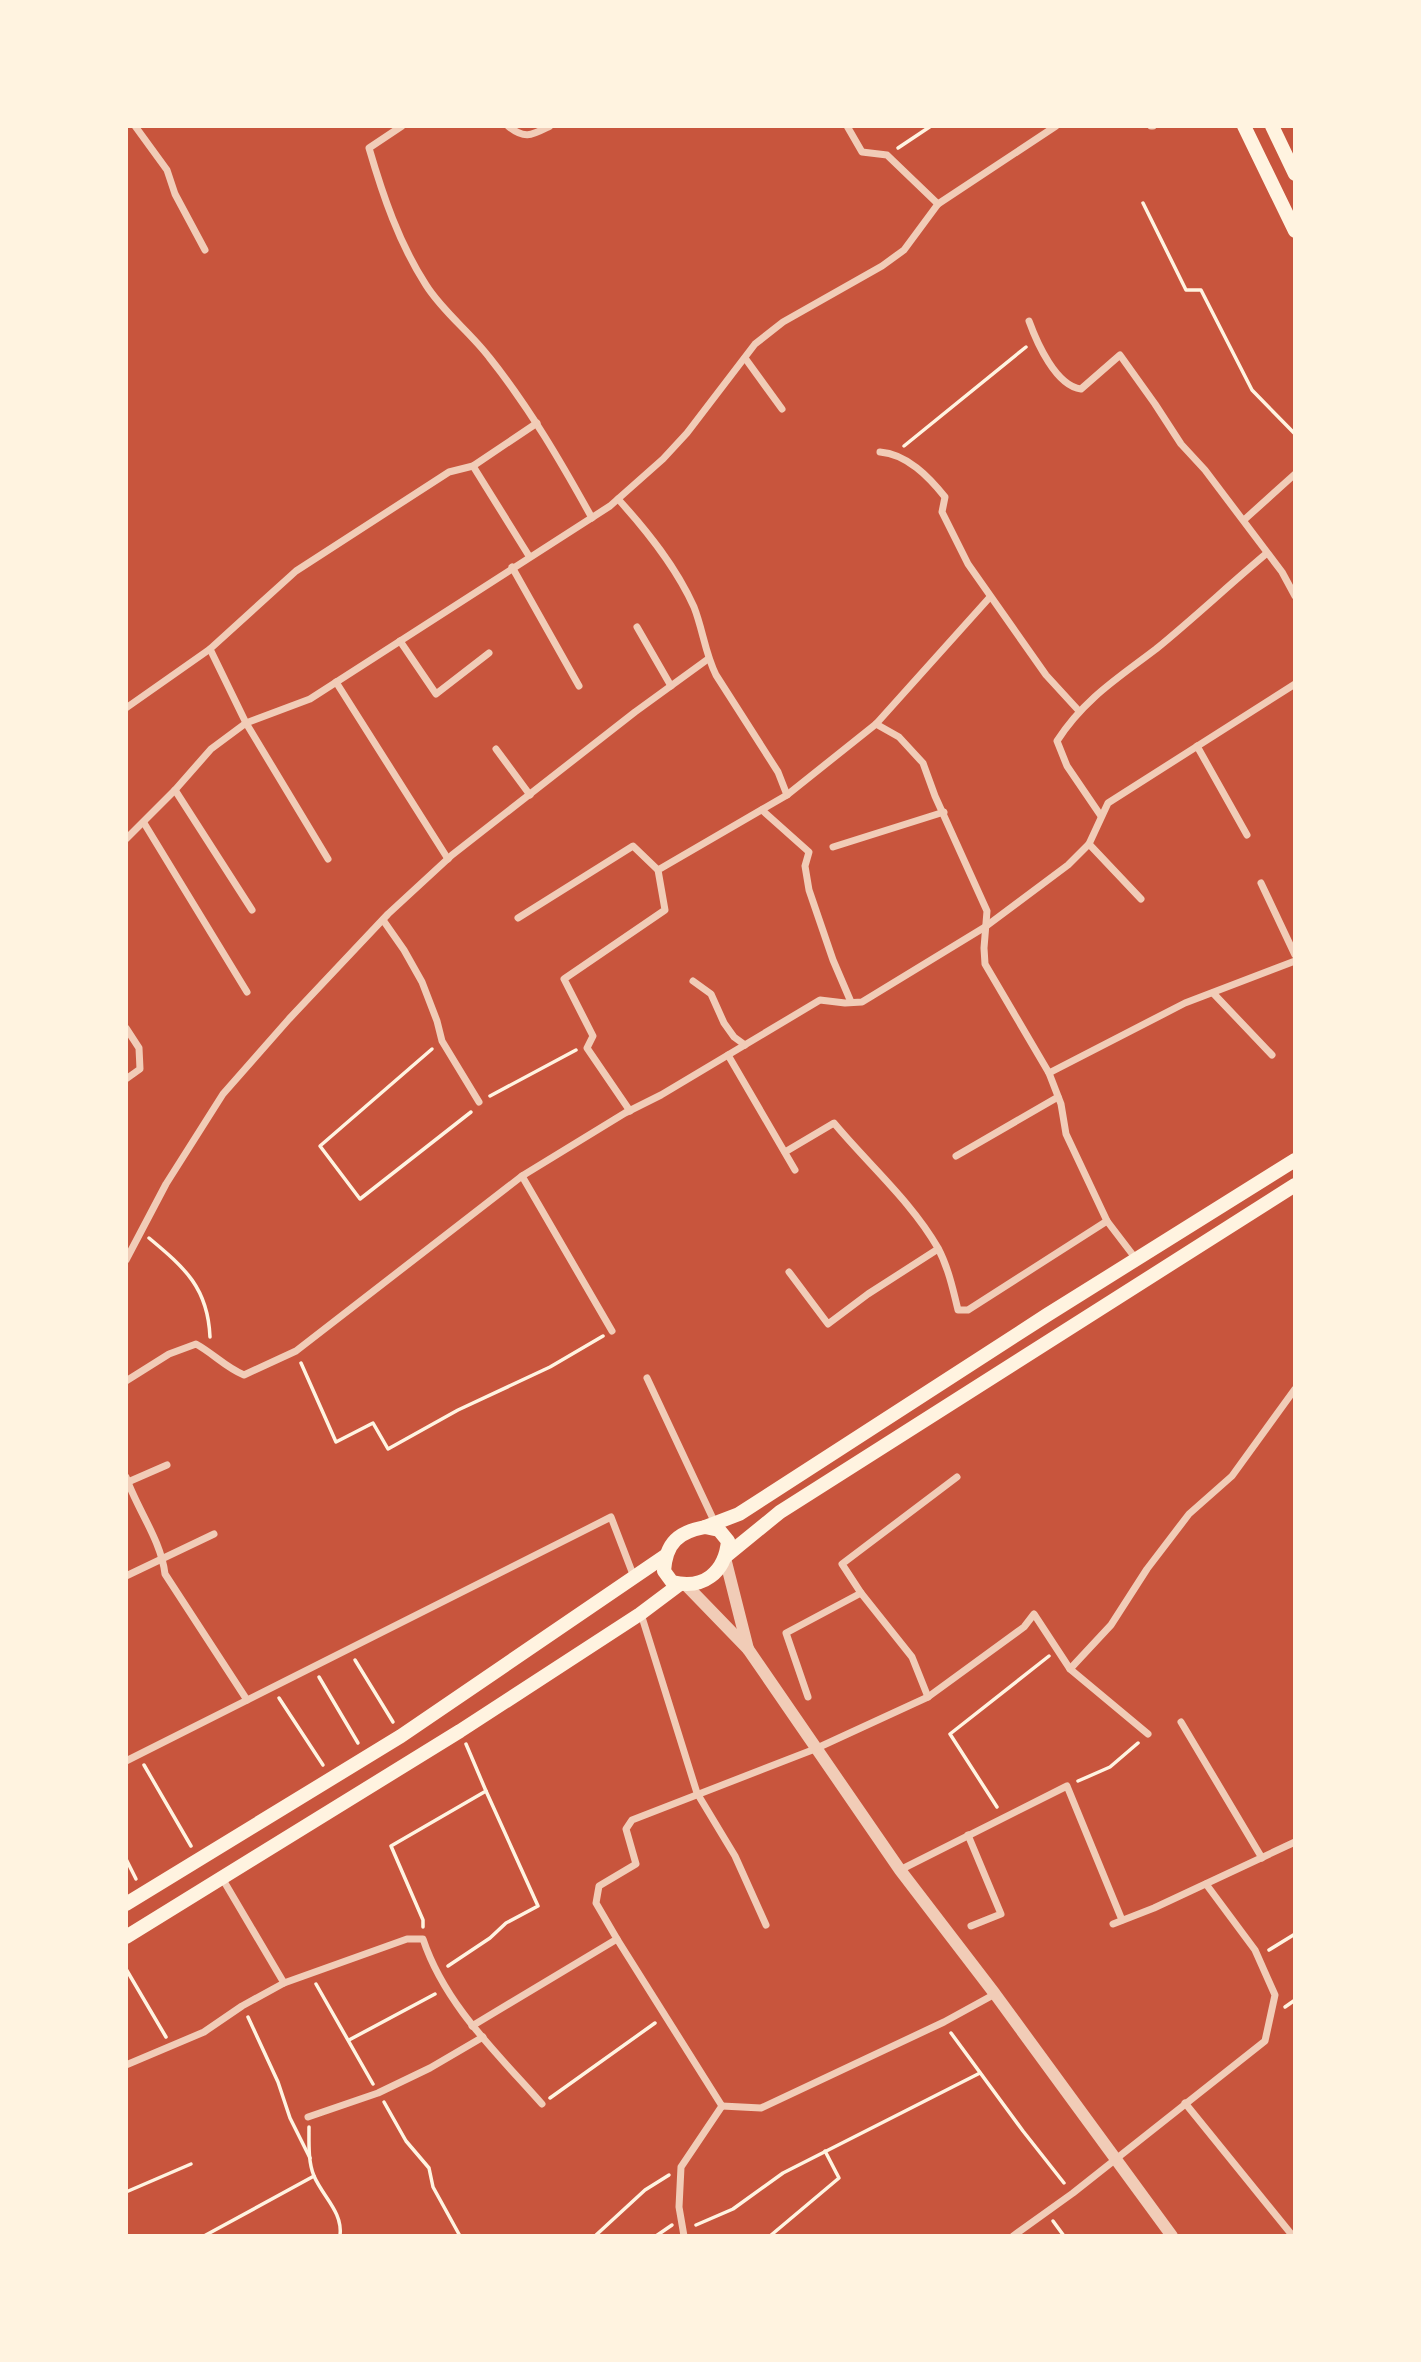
<svg xmlns="http://www.w3.org/2000/svg" width="1421" height="2362" viewBox="0 0 1421 2362" font-family="'Public Sans',sans-serif">
	<style>
		.lines { fill: none; stroke-linecap: round; stroke-linejoin: round }
		.path { stroke: #fff3e0; stroke-width: 3.5 }
		.minor { stroke: #f1ccb7; stroke-width: 7 }
		.tertiary { stroke: #f1ccb7; stroke-width: 12 }
		.secondary { stroke: #fff3e0; stroke-width: 14 }
	</style>
	<rect width="100%" height="100%" fill="#c8553d"/>
	<g class="lines">
		<!-- path -->
		<g class="path">
			<polyline points="898,148 931,126"/>
			<polyline points="1143,203 1186,290 1201,290 1252,390 1295,434"/>
			<polyline points="904,446 1026,347"/>
			<polyline points="432,1049 320,1146 360,1199 471,1112"/>
			<polyline points="490,1096 576,1050"/>
			<path d="M 149,1238 C 185,1268 208,1288 210,1337"/>
			<polyline points="301,1363 336,1442 373,1423 388,1449 458,1410 550,1367 603,1336"/>
			<polyline points="355,1660 393,1722"/>
			<polyline points="319,1677 358,1743"/>
			<polyline points="279,1698 323,1765"/>
			<polyline points="144,1765 191,1846"/>
			<polyline points="1078,1781 1110,1767 1138,1743"/>
			<polyline points="997,1807 950,1734 1049,1656"/>
			<polyline points="126,1859 136,1879"/>
			<polyline points="423,1927 423,1920 391,1846 486,1791 466,1744"/>
			<polyline points="1269,1950 1295,1934"/>
			<polyline points="448,1966 490,1938 506,1923 538,1906 486,1791"/>
			<polyline points="126,1969 166,2037"/>
			<polyline points="316,1984 373,2084"/>
			<polyline points="1285,2007 1295,2000"/>
			<polyline points="248,2017 278,2082 290,2118 310,2158"/>
			<polyline points="951,2033 1023,2131 1064,2183"/>
			<polyline points="349,2040 435,1994"/>
			<polyline points="550,2098 655,2023"/>
			<polyline points="384,2102 406,2141 429,2168 433,2187 460,2236"/>
			<path d="M 309,2127 C 309,2143 308,2162 314,2176 C 323,2197 343,2212 340,2236"/>
			<polyline points="126,2192 191,2164"/>
			<polyline points="1053,2221 1064,2236"/>
			<polyline points="696,2225 733,2209 783,2173 980,2073"/>
			<polyline points="204,2236 314,2176"/>
			<polyline points="595,2236 645,2190 669,2175"/>
			<polyline points="656,2236 672,2225"/>
			<polyline points="770,2236 839,2178 825,2151"/>
		</g>
		<!-- minor -->
		<g class="minor">
			<polyline points="135,126 167,170 175,194 205,250"/>
			<path d="M 402,126 L 369,148 C 383,196 399,243 426,285 C 443,312 470,332 489,357 C 529,407 561,462 592,518"/>
			<path d="M 508,126 C 525,140 532,135 550,126"/>
			<polyline points="847,126 862,152 887,155 938,204"/>
			<polyline points="1151,126 1153,126"/>
			<path d="M 1029,321 C 1037,343 1056,386 1081,389 L 1120,355 L 1155,404 L 1181,444 L 1205,470 L 1282,572 L 1295,596"/>
			<polyline points="745,358 782,409"/>
			<path d="M 880,452 C 907,454 929,477 945,497 L 942,512 L 968,564 L 1046,675 L 1079,711"/>
			<polyline points="473,466 529,556"/>
			<path d="M 618,499 C 648,532 676,567 694,607 C 703,630 705,653 716,675 L 778,772 L 787,795"/>
			<polyline points="1244,520 1295,474"/>
			<polyline points="512,567 579,686"/>
			<polyline points="637,627 671,686"/>
			<polyline points="400,641 436,694 489,653"/>
			<polyline points="336,682 448,859"/>
			<polyline points="126,708 210,649"/>
			<polyline points="876,724 899,737 923,763 935,796 987,911 984,948 985,964 1049,1073 1061,1104 1066,1134 1107,1221 1136,1259"/>
			<polyline points="1197,746 1247,835"/>
			<polyline points="496,749 530,795"/>
			<polyline points="175,790 252,910"/>
			<polyline points="762,810 809,852 805,866 809,890 833,960 851,1002"/>
			<path d="M 1101,816 L 1067,766 L 1057,741 C 1084,699 1118,678 1156,649 C 1194,618 1230,584 1267,553"/>
			<polyline points="144,823 247,992"/>
			<polyline points="126,839 175,790 211,749 246,723 310,699 610,506 663,459 687,433 755,344 783,322 882,266 904,250 938,204 1056,126"/>
			<polyline points="1089,844 1141,899"/>
			<polyline points="833,847 944,812"/>
			<polyline points="328,859 246,723 210,649 296,571 449,472 473,466 537,423"/>
			<polyline points="1261,883 1295,955"/>
			<polyline points="518,918 633,846 658,870"/>
			<polyline points="383,920 404,950 422,982 437,1021 442,1041 479,1102"/>
			<polyline points="693,981 711,994 724,1023 734,1037 745,1045"/>
			<polyline points="1213,993 1272,1055"/>
			<polyline points="126,1028 139,1048 140,1069 126,1079"/>
			<polyline points="728,1055 795,1170"/>
			<polyline points="1049,1073 1185,1003 1295,961"/>
			<polyline points="630,1111 587,1048 593,1036 564,979 665,910 658,870 787,795 876,724 990,597"/>
			<path d="M 785,1152 L 834,1123 C 868,1164 911,1201 938,1248 C 948,1267 953,1289 958,1310 L 968,1310 L 1107,1221"/>
			<polyline points="956,1156 1058,1097"/>
			<polyline points="522,1176 612,1331"/>
			<polyline points="126,1260 166,1184 223,1094 289,1019 388,914 452,855 635,712 708,659"/>
			<polyline points="789,1272 828,1324 868,1294 938,1249"/>
			<polyline points="647,1378 715,1523"/>
			<path d="M 126,1381 L 169,1354 L 196,1344 C 214,1354 225,1367 244,1375 L 296,1351 L 522,1176 L 625,1113 L 661,1095 L 820,1000 L 845,1003 L 862,1002 L 985,927 L 1068,865 L 1089,844 L 1108,803 L 1295,684"/>
			<path d="M 126,1477 C 137,1509 161,1540 165,1574 L 247,1700"/>
			<polyline points="128,1482 167,1465"/>
			<polyline points="126,1576 214,1534"/>
			<polyline points="641,1614 697,1793 735,1856 766,1925"/>
			<polyline points="1070,1669 1111,1625 1147,1569 1189,1514 1232,1476 1295,1389"/>
			<polyline points="808,1697 786,1633 861,1593"/>
			<polyline points="928,1697 912,1657 861,1593 842,1564 957,1477"/>
			<polyline points="1181,1722 1262,1858"/>
			<polyline points="126,1761 611,1517 634,1577"/>
			<polyline points="968,1835 1001,1914 971,1926"/>
			<polyline points="900,1870 1067,1786 1122,1920"/>
			<polyline points="222,1878 284,1983"/>
			<polyline points="1113,1924 1154,1908 1295,1842"/>
			<polyline points="617,1939 722,2106"/>
			<polyline points="472,2026 617,1939 596,1903 599,1886 636,1864 626,1829 632,1820 815,1749 928,1697 1024,1627 1034,1614 1070,1669 1148,1734"/>
			<path d="M 126,2065 L 204,2032 L 242,2006 L 284,1983 L 407,1939 L 423,1939 C 445,2005 497,2053 542,2104"/>
			<polyline points="1185,2103 1292,2235"/>
			<polyline points="722,2106 761,2108 944,2022 995,1994"/>
			<polyline points="308,2117 378,2093 430,2068 483,2037"/>
			<polyline points="684,2236 679,2207 681,2167 722,2106"/>
			<polyline points="1013,2236 1073,2193 1265,2041 1275,1995 1255,1950 1206,1884"/>
		</g>
		<!-- tertiary -->
		<g class="tertiary">
			<polyline points="725,1558 748,1649"/>
			<polyline points="686,1585 748,1649 900,1870 995,1994 1172,2236"/>
		</g>
		<!-- secondary -->
		<g class="secondary">
			<polyline points="1244,126 1295,231"/>
			<polyline points="1272,126 1295,174"/>
			<polyline points="705,1527 739,1514 1047,1315 1295,1160"/>
			<path d="M 705,1527 L 719,1530 L 728,1541 C 725,1573 703,1590 672,1582 L 664,1571 C 666,1542 679,1532 705,1527 Z"/>
			<polyline points="726,1556 780,1512 1295,1185"/>
			<polyline points="126,1904 401,1736 665,1556"/>
			<polyline points="126,1937 460,1731 640,1614 680,1584"/>
		</g>
	</g>
	<!-- border -->
	<rect width="1421" height="2362" fill="none" stroke="#fff3e0" stroke-width="256"/>
</svg>
